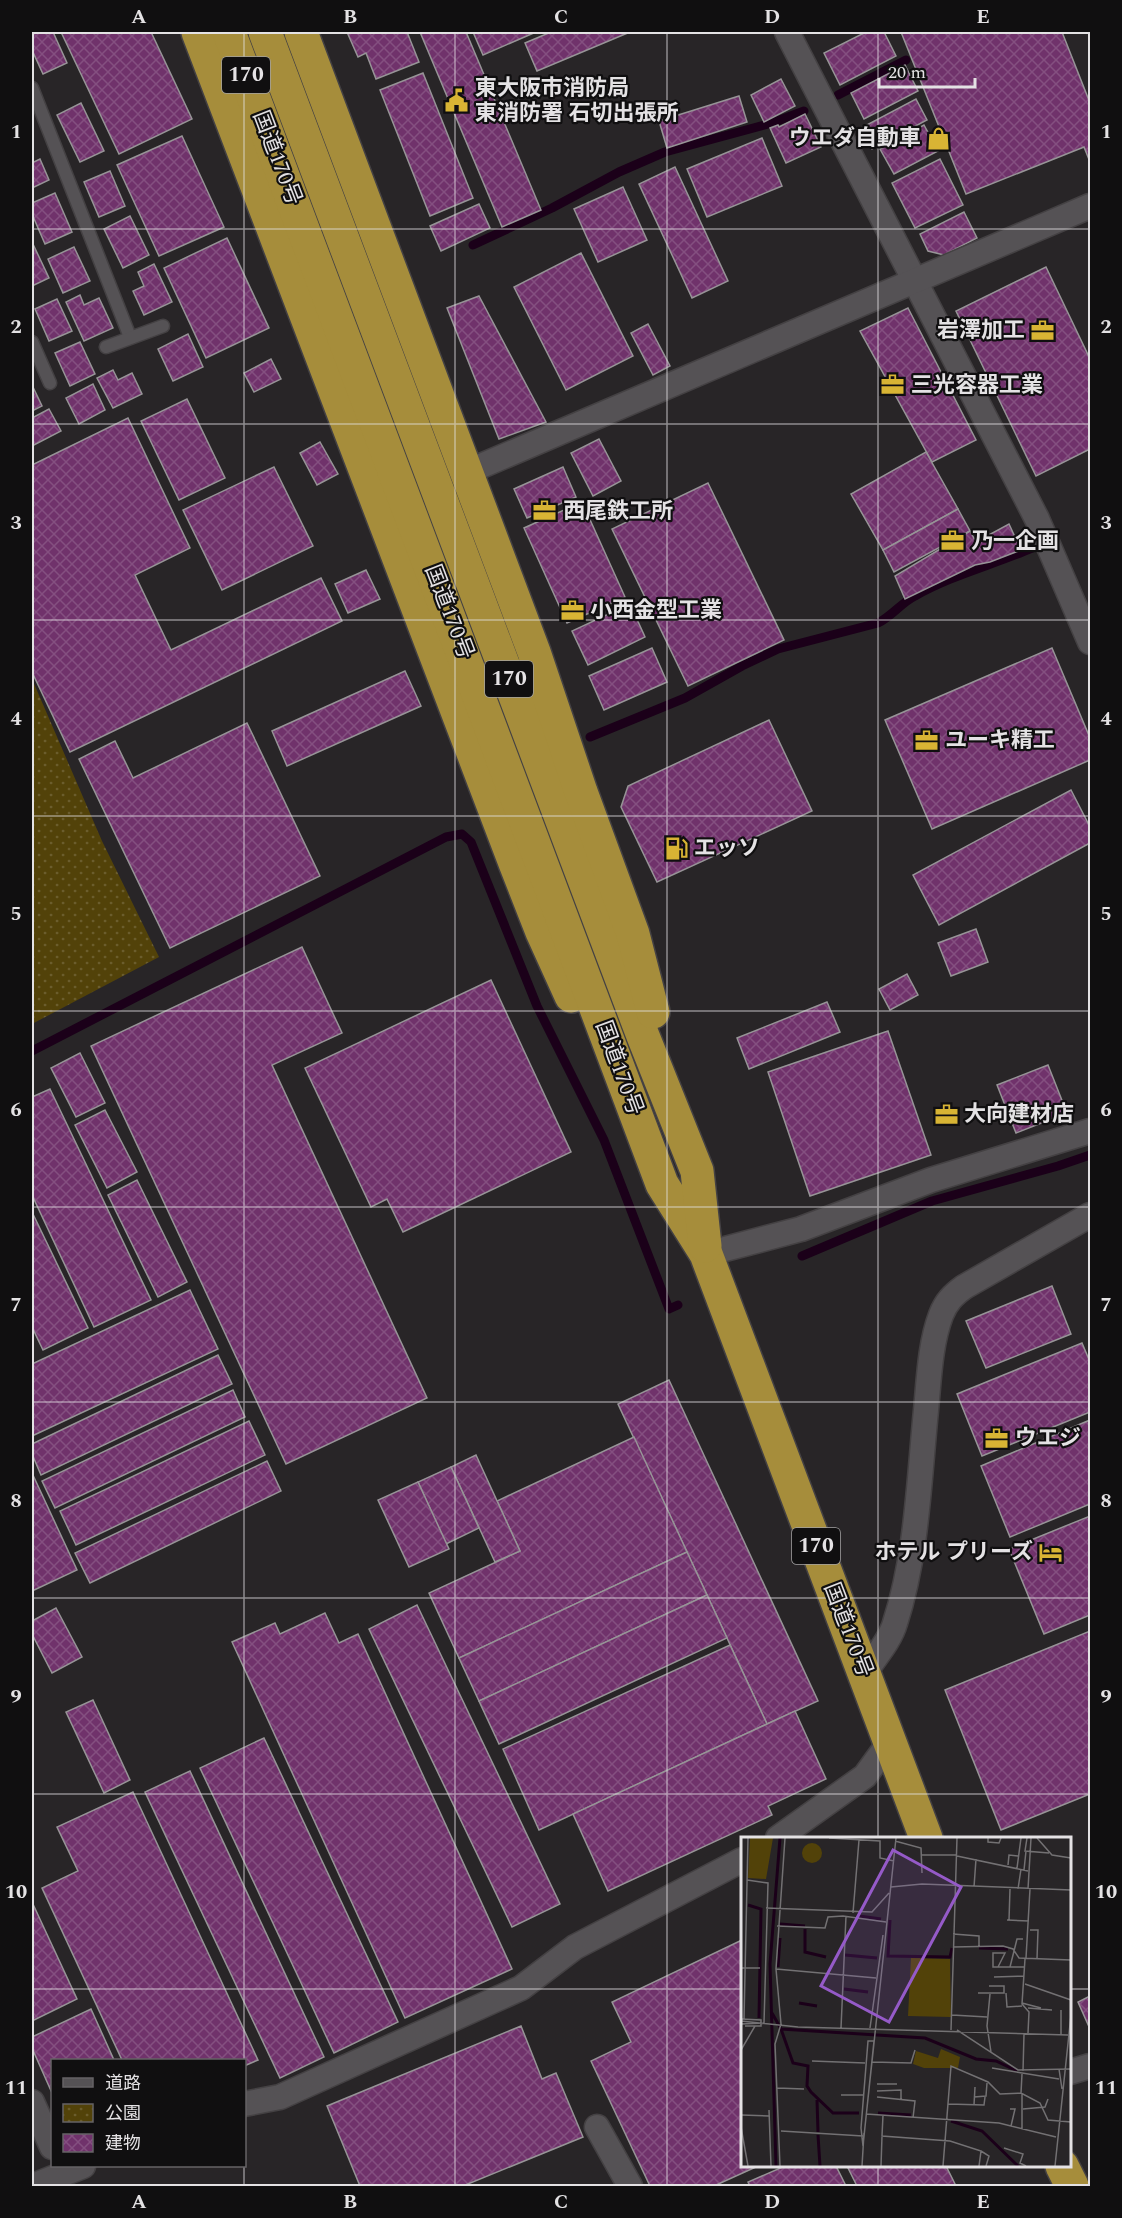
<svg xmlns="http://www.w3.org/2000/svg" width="1122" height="2218" viewBox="0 0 1122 2218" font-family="Spectral,'Noto Sans JP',serif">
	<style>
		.park { fill: url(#park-dots) }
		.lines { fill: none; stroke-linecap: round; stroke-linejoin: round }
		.stream { stroke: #1b0019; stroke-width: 9 }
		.building { fill: url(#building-cross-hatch); stroke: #979497; stroke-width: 1.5 }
		.lane-casing { stroke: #444143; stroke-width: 15 }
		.street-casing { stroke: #444143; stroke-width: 27 }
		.highway-casing { stroke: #444143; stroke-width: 36 }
		.lane { stroke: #555255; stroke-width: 12 }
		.street { stroke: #555255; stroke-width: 24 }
		.highway { stroke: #a68d3b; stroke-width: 33 }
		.grid { fill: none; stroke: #e4e2e4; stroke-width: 1.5; stroke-opacity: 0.55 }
		.labels { text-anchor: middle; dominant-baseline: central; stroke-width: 4.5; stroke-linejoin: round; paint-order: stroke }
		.shield { fill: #100f10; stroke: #a4a3a4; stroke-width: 1.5 }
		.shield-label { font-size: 21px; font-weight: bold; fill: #e4e2e4 }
		.poi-label { font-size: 22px; font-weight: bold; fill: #e4e2e4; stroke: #100f10; text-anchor: start }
		.street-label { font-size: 22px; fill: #e4e2e4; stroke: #100f10 }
		.inset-river { fill: none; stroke: #1b0019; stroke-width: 3 }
		.inset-road { fill: none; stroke: #737173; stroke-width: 1.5 }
		.view { fill: #955ac8; fill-opacity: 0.15; stroke: #955ac8; stroke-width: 3 }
		.inset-edge { fill: none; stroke: #e4e2e4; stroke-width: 3 }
		.neatline { fill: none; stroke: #e4e2e4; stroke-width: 2 }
		.grid-label { font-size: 20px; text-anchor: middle; font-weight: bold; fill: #e4e2e4 }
	</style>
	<defs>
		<pattern id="park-dots" width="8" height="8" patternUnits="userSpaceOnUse" patternTransform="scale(1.5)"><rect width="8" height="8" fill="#524209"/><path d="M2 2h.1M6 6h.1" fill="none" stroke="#6b5d2d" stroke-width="1.8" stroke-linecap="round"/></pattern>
		<pattern id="building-cross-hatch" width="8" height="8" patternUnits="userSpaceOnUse" patternTransform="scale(1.5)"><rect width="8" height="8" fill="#70326b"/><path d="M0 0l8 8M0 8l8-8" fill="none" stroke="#844f80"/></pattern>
	</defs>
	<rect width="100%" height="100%" fill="#282527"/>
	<!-- park -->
	<polygon class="park" points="32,679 102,841 159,957 32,1024"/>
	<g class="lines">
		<!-- stream -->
		<g class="stream">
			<polyline points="838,95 906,60"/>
			<polyline points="473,245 552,208 619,172 665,152 772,123 804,111"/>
			<path d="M 590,737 L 685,698 L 742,666 L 778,649 L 878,623 C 892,616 901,603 915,596 C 952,575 993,565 1032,548 L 1027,538 L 1030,536"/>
			<polyline points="32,1051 446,837 462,834 471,842 537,1006 604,1140 669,1309 678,1305"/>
			<polyline points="802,1256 932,1201 1058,1166 1090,1155"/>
		</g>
	</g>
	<!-- building -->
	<g class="building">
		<polygon points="32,32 53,32 67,63 43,74 32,50"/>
		<polygon points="61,32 151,32 192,119 119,154"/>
		<polygon points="347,32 407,32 419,62 376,79 366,53 358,57"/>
		<polygon points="420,32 466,32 541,210 502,227"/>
		<polygon points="473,32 536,32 483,55"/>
		<polygon points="551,32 630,32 537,71 525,43"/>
		<polygon points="866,32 884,32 896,56 840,85 824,53"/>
		<polygon points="901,32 1062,32 1090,103 1090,162 1084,147 966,194"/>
		<polygon points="905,65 918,91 864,119 851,93"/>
		<polygon points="423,73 473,198 430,216 380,90"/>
		<polygon points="781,79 795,106 764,122 751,95"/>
		<polygon points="739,96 747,122 667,148 659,121"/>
		<polygon points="916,99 927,120 872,149 861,128"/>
		<polygon points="81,103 104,151 80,162 57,115"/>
		<polygon points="805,114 821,147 786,163 770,128 778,125 779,127"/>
		<polygon points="924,125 938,151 894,174 880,149"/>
		<polygon points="182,136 224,227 159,256 117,165"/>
		<polygon points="762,138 782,186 707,217 687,169"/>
		<polygon points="40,159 49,180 32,188 32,161 32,163"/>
		<polygon points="940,159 963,205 915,228 892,183"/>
		<polygon points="675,167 728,281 692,298 639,184"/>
		<polygon points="110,171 125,206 99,217 84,182"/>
		<polygon points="623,187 647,240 598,262 574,209"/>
		<polygon points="55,193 72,232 45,244 32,214 32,203"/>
		<polygon points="479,204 490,228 441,251 430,226"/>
		<polygon points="964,212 977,238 944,255 928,251 920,234"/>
		<polygon points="130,216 149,255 123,268 104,229"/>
		<polygon points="227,238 269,328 206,358 164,268"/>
		<polygon points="32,242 49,278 32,286"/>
		<polygon points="74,247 90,281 63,293 48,259"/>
		<polygon points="581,253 633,356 566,390 514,287"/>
		<polygon points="154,264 172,302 144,315 133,291 144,286 138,272"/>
		<polygon points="1046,267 1090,359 1090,449 1036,476 956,311"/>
		<polygon points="80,295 84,305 99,298 113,328 84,341 66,302"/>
		<polygon points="479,296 546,422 499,439 447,308"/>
		<polygon points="57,299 72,331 49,341 35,309"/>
		<polygon points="908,308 976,440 932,462 860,331"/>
		<polygon points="648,324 670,366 653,375 631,333"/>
		<polygon points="188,334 203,367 173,381 158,349"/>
		<polygon points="80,342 95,374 70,386 55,353"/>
		<polygon points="271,359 281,379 254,392 244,373"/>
		<polygon points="113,370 118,380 132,373 142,394 113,408 97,378"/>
		<polygon points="93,384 105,410 79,424 66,398"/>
		<polygon points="32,385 42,406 32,411"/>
		<polygon points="187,399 225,478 179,500 141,421"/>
		<polygon points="49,409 61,431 32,446 32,418"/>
		<polygon points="128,418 190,548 135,575 171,650 321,578 342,621 70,752 32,672 32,465"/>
		<polygon points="599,439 621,481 593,496 571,453"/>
		<polygon points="320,442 338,474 317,485 300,453"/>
		<polygon points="926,452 958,509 883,550 851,494"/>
		<polygon points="274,467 313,546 222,590 183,510"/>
		<polygon points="563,467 576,497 527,518 514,489"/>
		<polygon points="708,483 784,640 688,686 612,529"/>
		<polygon points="582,502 625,597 567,623 524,528"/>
		<polygon points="958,509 970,531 894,572 883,550"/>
		<polygon points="1009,524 1021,550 990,562 975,565 905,599 895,576 970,531 976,542"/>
		<polygon points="366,570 380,599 348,613 335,584"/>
		<polygon points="630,604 645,637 588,665 572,631"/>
		<polygon points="652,648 667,682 604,710 589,676"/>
		<polygon points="1052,648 1090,738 1090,760 932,829 885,720"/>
		<polygon points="405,671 421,706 287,766 272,731"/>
		<polygon points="769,720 812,811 657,882 621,807 628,786"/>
		<polygon points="247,723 320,876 170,948 79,759 115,741 133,778"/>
		<polygon points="1071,790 1090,827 1090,843 939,925 913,875"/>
		<polygon points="976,929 988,962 951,976 938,943"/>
		<polygon points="302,947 342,1033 272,1065 427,1398 286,1464 91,1046"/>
		<polygon points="907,974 918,995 890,1010 879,989"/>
		<polygon points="491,980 571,1152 403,1232 387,1199 371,1207 305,1068"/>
		<polygon points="827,1002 840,1032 749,1069 737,1038"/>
		<polygon points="888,1031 931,1155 810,1196 768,1072"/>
		<polygon points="80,1053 105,1103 76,1117 51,1068"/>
		<polygon points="1048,1065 1067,1113 1016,1133 997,1085"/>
		<polygon points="50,1089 151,1300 94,1327 32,1195 32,1097"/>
		<polygon points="105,1110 137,1172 107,1188 75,1125"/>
		<polygon points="137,1180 187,1282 158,1297 108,1195"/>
		<polygon points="32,1212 88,1328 43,1350 32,1327"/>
		<polygon points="1052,1286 1071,1334 986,1368 966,1321"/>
		<polygon points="190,1290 218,1349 32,1436 32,1364"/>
		<polygon points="1082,1343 1090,1362 1090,1412 982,1456 957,1394"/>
		<polygon points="218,1355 232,1384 41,1475 32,1454 32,1444"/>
		<polygon points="669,1380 818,1701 767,1724 618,1404"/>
		<polygon points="233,1390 245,1417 55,1508 42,1481"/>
		<polygon points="1090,1420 1090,1504 1010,1537 981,1466"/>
		<polygon points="249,1421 265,1455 76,1545 60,1511"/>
		<polygon points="634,1437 687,1552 459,1658 429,1593 520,1551 497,1501"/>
		<polygon points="476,1455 520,1551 495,1562 451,1467"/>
		<polygon points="267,1461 281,1491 90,1583 75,1553"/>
		<polygon points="451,1467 479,1528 446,1544 418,1482"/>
		<polygon points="32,1473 77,1570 32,1591"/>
		<polygon points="418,1482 449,1549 409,1567 378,1500"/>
		<polygon points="1090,1516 1090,1615 1044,1634 1009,1549"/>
		<polygon points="687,1552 707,1595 479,1701 459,1658"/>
		<polygon points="707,1595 727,1638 499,1744 479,1701"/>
		<polygon points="417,1605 560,1904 512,1927 369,1629"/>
		<polygon points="56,1608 82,1657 52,1673 32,1634 32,1621"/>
		<polygon points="325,1613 339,1643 358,1634 512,1969 405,2018 232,1642 275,1623 280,1634"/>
		<polygon points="1090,1631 1090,1794 1001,1830 945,1690"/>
		<polygon points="730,1645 767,1724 539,1830 503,1749"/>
		<polygon points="93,1700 130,1780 104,1793 66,1712"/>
		<polygon points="795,1711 826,1779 768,1806 772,1815 608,1891 573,1814"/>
		<polygon points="264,1738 398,2022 334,2053 200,1768"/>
		<polygon points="190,1771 324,2057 280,2078 145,1792"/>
		<polygon points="133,1792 258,2060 244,2066 244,2060 122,2060 42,1888 78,1871 57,1827"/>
		<polygon points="32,1902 77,1999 32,2021"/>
		<polygon points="742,1940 742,2166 758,2166 714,2186 650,2186 591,2061 631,2042 612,2002"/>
		<polygon points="1090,1996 1090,2029 1078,2002"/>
		<polygon points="91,2009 114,2060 52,2060 52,2093 32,2048 32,2037"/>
		<polygon points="521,2026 542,2079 556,2073 583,2137 463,2186 360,2186 327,2106"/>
		<polygon points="785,2166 836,2166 846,2186 750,2186 748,2182"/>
		<polygon points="847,2166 946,2166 956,2186 857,2186"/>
	</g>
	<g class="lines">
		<defs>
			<g id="lane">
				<polyline points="32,88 130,337"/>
				<polyline points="32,342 50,383"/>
				<polyline points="106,347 163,326"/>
			</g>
			<g id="street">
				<polyline points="787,32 1037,519 1090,642"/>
				<polyline points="467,472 1090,206"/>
				<polyline points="706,1254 801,1229 931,1180 1090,1131"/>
				<path d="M 864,1674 C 874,1658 890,1641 895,1623 C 917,1555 919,1481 926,1410 C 929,1379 930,1344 941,1315 C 946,1302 953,1295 964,1287 L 1090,1215"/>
				<polyline points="778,1838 865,1776 889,1743"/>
				<polyline points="1070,2072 1090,2066"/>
				<polyline points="32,2102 52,2147"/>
				<polyline points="244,2104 280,2097 521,1988 575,1947 742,1860"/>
				<polyline points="597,2127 630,2186"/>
				<polyline points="33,2186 83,2166"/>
			</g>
			<g id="highway">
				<polyline points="198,32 515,863 542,932 571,996"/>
				<polyline points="229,32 662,1184 706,1254 926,1838"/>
				<polyline points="265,32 643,1036 697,1171 705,1246"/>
				<polyline points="301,32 534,652 581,792 633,934 653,1012"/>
				<polyline points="1062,2166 1072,2186"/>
			</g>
		</defs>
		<!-- lane casing -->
		<use href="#lane" class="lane-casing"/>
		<!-- street casing -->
		<use href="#street" class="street-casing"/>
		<!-- highway casing -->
		<use href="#highway" class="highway-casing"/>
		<!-- lane -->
		<use href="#lane" class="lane"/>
		<!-- street -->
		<use href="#street" class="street"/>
		<!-- highway -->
		<use href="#highway" class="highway"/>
	</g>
	<!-- grid -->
	<path class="grid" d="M 244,32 L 244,2060M 455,32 L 455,2186M 667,32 L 667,2186M 878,32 L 878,1838M 32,229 L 1090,229M 32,424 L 1090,424M 32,620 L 1090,620M 32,816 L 1090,816M 32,1011 L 1090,1011M 32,1207 L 1090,1207M 32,1402 L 1090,1402M 32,1598 L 1090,1598M 32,1794 L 1090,1794M 32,1989 L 742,1989M 1070,1989 L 1090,1989M 244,2166 L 244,2186M 878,2166 L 878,2186"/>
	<!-- icons -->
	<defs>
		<symbol id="civic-bare" viewBox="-9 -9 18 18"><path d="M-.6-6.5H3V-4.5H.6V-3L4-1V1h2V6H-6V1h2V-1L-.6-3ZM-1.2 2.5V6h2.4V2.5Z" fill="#d8b434" stroke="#100f10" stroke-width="2.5" paint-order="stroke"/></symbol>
		<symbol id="shop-bare" viewBox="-9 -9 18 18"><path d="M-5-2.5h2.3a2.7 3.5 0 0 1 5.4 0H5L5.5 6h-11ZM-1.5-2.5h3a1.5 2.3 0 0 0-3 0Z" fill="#d8b434" stroke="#100f10" stroke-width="2.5" paint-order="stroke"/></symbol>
		<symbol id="office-bare" viewBox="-9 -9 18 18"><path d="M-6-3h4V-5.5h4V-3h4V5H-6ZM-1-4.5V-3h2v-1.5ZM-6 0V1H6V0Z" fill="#d8b434" stroke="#100f10" stroke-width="2.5" paint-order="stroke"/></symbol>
		<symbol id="fuel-bare" viewBox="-9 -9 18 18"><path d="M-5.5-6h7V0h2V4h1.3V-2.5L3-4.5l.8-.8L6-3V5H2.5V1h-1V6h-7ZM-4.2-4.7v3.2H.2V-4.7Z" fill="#d8b434" stroke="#100f10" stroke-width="2.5" paint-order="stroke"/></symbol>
		<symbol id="hotel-bare" viewBox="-9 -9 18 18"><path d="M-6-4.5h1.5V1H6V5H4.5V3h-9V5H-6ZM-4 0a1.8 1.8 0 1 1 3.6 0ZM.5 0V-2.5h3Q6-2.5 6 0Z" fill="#d8b434" stroke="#100f10" stroke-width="2.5" paint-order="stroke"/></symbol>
	</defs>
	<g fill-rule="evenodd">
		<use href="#civic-bare" x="440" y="84" width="33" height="33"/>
		<use href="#shop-bare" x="922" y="122" width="33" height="33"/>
		<use href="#office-bare" x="1026" y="314" width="33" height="33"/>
		<use href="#office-bare" x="876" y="368" width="33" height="33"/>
		<use href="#office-bare" x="528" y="494" width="33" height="33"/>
		<use href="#office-bare" x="936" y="524" width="33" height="33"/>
		<use href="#office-bare" x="556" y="594" width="33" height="33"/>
		<use href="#office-bare" x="910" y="724" width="33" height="33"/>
		<use href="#fuel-bare" x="660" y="832" width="33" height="33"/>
		<use href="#office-bare" x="930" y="1098" width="33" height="33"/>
		<use href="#office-bare" x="980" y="1422" width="33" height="33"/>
		<use href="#hotel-bare" x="1034" y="1536" width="33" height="33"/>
	</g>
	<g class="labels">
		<!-- shield labels -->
		<g class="shield">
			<rect x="222" y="57" width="48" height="36" rx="4.5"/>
			<rect x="485" y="661" width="48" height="36" rx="4.5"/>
			<rect x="792" y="1528" width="48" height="36" rx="4.5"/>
		</g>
		<g class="shield-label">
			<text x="246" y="75">170</text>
			<text x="509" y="679">170</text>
			<text x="816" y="1546">170</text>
		</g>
		<!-- poi labels -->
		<g class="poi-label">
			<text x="475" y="88">東大阪市消防局<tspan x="475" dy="25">東消防署 石切出張所</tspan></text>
			<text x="921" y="138" text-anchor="end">ウエダ自動車</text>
			<text x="1025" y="330" text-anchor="end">岩澤加工</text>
			<text x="911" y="385">三光容器工業</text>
			<text x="563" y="511">西尾鉄工所</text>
			<text x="971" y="541">乃一企画</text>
			<text x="590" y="610">小西金型工業</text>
			<text x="945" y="740">ユーキ精工</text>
			<text x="694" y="848">エッソ</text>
			<text x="964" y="1114">大向建材店</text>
			<text x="1015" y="1438">ウエジ</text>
			<text x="1033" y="1552" text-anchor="end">ホテル プリーズ</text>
		</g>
		<!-- street labels -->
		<g class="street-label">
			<text transform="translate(277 158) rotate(69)">国道170号</text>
			<text transform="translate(449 612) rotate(69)">国道170号</text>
			<text transform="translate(619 1068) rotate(70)">国道170号</text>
			<text transform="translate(848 1630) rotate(69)">国道170号</text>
		</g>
	</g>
	<!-- overview -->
	<g transform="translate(741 1837)">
		<rect width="330" height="330" fill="#282527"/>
		<path d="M61 16a10 10 0 1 1 20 0a10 10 0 1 1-20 0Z" fill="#524209"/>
		<path d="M 200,212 L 219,220 L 217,231 L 183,231 L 172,227 L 175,214 L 197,221 Z" fill="#524209"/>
		<path d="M 9,1 L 32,1 L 25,42 L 7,41 ZM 170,121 L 209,122 L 210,180 L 167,179 Z" fill="#524209"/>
		<path class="inset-river" d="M 7,68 L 20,72 L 18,181M 118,79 L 140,82M 149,83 L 147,119 L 209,120 L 211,111M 39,87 L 64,89M 64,92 L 64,115 L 85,120M 238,111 L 267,112M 104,118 L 136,121M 37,130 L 39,101M 103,152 L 127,155M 58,166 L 76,169M 31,176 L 40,192 L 184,201 L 235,222 L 255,224 L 276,234M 40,192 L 52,226 L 67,229 L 66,249 L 70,255 L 92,276 L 118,276M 76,263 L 77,295M 137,276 L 170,278M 210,284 L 241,294 L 277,329M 77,298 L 79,329M 35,329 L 29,127 L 39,1"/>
		<path class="inset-road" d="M 88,1 L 139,4 L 139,21 L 153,24M 247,1 L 247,5 L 258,6 L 260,1M 286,1 L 284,14 L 308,16M 296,1 L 311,18 L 330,21M 154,4 L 180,11 L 181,36M 180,18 L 216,18M 216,19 L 287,34M 267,28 L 268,18 L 277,19M 276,31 L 280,1M 283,33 L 285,14M 6,43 L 27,46 L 23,186M 150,50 L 181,47 L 330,53M 233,50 L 235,22M 277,52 L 280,32M 287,52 L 290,1M 25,71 L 131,75 L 148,56M 112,76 L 118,3M 266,83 L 288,84M 268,83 L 269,52M 36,89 L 84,91 L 87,80 L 102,79 L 145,85M 289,93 L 297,93 L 296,122M 212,97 L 238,99 L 238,110M 212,110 L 262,109 L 272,112 L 278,121 L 330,123M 285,121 L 289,52M 284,122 L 281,167 L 288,175 L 287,196M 257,130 L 264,116 L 252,116 L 252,130 L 283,130M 269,130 L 276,102 L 282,102M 0,131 L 19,131M 35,132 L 135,141M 253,140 L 283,139M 284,147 L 330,163M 237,156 L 263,156 L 263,149 L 248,149M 265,156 L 266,170 L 281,169M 249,157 L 246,189 L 250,215M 281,166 L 300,171M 287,171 L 311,173M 320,173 L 320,198M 211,178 L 246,180M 0,182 L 20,183 L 20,189 L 4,189M 3,182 L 7,1M 0,184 L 57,190 L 327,198M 0,187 L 23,186M 100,191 L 105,79M 129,191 L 142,98M 210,193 L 216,1M 216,193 L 277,233 L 330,232M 127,204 L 133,204 L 122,309 L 120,291 ZM 0,213 L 14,189M 71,224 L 124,226M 131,225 L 170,226 L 174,213M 251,231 L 318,242M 318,232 L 321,252M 282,234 L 283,197M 136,247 L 156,247M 36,251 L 63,252M 136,254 L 160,253 L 160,263M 280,256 L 281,237M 281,257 L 281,293M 100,258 L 122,258M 136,260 L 174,264 L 172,281M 233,260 L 245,259 L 246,246M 207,267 L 243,268 L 244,260M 233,268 L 234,250M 269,272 L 274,272 L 270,289M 282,272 L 304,270 L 307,262M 28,273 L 30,329M 125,277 L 258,286 L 315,300M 0,278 L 28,279M 142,278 L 141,299 L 209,304 L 240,314 L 238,329M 0,290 L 7,329M 40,294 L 122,299M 123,299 L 155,1M 263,311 L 282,317 L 279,326 L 285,329M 240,314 L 248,319 L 245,329M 39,329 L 34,207 L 40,187 L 35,132 L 44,1M 121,329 L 123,296M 140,329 L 141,299M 202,329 L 210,229 L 247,245 L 259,257 L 280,256 L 299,266 L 307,283 L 330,285M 314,329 L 330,178"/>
		<path class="view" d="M 152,13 L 220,50 L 148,185 L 80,149 Z"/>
		<rect width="330" height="330" class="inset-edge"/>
	</g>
	<!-- border -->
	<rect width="1122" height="2218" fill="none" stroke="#100f10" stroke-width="66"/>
	<!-- legend -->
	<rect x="51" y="2059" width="195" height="108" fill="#100f10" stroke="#656365" stroke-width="1.5"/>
	<rect x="63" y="2078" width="30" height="9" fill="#555255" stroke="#656365" stroke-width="1.5"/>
	<text x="105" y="2089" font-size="18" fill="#e4e2e4">道路</text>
	<rect x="63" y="2104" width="30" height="18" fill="url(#park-dots)" stroke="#656365" stroke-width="1.5"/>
	<text x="105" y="2119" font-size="18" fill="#e4e2e4">公園</text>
	<rect x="63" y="2134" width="30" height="18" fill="url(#building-cross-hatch)" stroke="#656365" stroke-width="1.5"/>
	<text x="105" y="2149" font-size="18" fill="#e4e2e4">建物</text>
	<!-- scale -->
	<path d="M879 78v9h96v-9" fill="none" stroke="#e4e2e4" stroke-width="3"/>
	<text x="888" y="78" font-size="18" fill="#e4e2e4" stroke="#100f10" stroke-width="4.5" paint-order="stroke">20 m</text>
	<rect x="33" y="33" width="1056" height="2152" class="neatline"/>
	<g class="grid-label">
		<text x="139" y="23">A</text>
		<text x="350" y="23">B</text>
		<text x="561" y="23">C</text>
		<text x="772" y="23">D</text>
		<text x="983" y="23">E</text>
		<text x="16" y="138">1</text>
		<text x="1106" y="138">1</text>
		<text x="16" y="333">2</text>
		<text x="1106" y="333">2</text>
		<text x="16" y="529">3</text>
		<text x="1106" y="529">3</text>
		<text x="16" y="725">4</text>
		<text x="1106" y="725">4</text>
		<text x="16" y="920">5</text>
		<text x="1106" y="920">5</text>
		<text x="16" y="1116">6</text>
		<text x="1106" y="1116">6</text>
		<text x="16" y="1311">7</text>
		<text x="1106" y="1311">7</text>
		<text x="16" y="1507">8</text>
		<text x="1106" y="1507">8</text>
		<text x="16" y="1703">9</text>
		<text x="1106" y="1703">9</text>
		<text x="16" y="1898">10</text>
		<text x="1106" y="1898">10</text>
		<text x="16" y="2094">11</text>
		<text x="1106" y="2094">11</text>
		<text x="139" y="2208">A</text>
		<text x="350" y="2208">B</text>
		<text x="561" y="2208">C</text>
		<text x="772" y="2208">D</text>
		<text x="983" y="2208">E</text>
	</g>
</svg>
